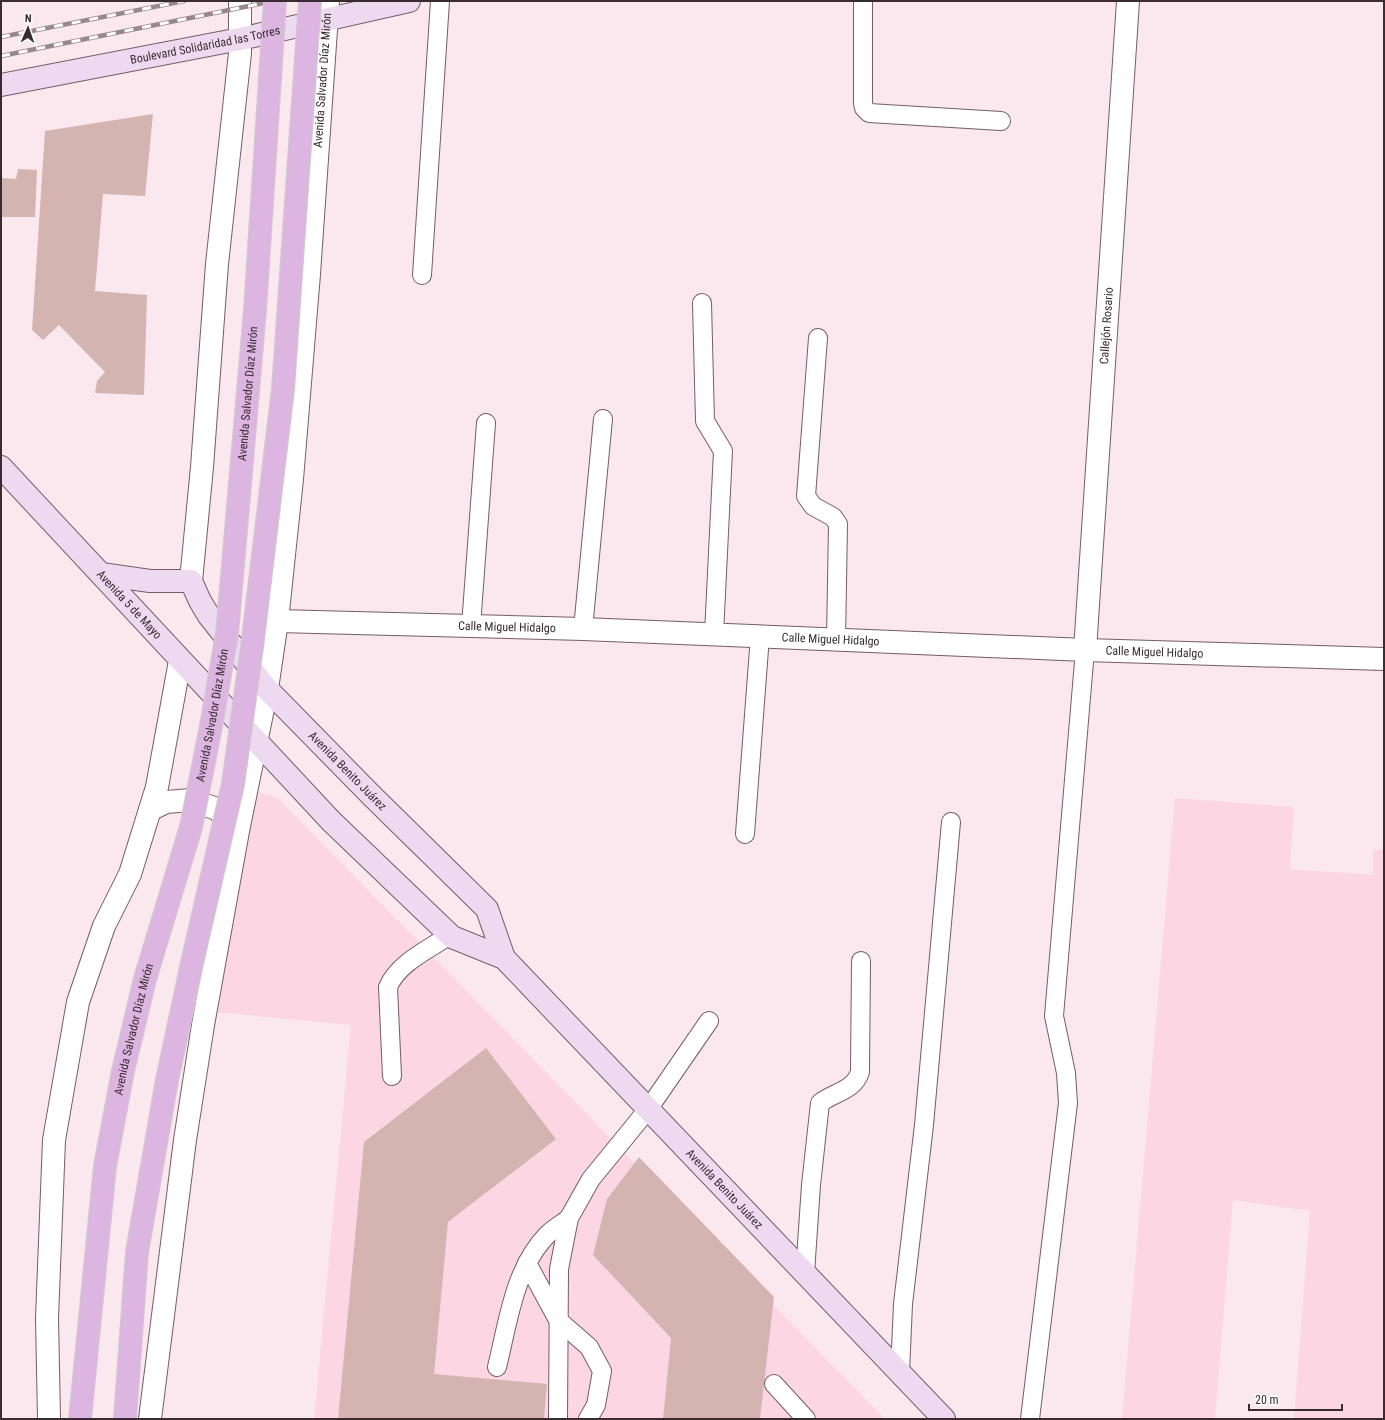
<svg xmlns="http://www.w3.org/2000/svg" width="1385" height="1420" viewBox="0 0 1385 1420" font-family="'Roboto Condensed',sans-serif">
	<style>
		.built { fill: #fdd6e4 }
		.building { fill: #d4b4b1 }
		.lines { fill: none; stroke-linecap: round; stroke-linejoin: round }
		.service-casing { stroke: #765c66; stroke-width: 20 }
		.minor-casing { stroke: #765c66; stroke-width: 24 }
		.tertiary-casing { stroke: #765c66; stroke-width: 24 }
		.secondary-casing { stroke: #765c66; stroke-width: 24 }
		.service { stroke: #fff; stroke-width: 18 }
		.minor { stroke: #fff; stroke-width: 22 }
		.tertiary { stroke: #fff; stroke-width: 22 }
		.secondary { stroke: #eddaf0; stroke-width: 22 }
		.rail-casing { stroke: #98888e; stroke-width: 4.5 }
		.rail { stroke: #fff; stroke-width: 3; stroke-dasharray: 9; stroke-linecap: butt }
		.primary-bridge-casing { stroke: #cfccce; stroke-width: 24; stroke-linecap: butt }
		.primary-bridge { stroke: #dcb5e1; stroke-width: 22 }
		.labels { text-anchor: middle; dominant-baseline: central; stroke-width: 3.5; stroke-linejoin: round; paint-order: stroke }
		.street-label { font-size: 12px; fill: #382c31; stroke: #fff }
	</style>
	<rect width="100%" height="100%" fill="#fbe8ef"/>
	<!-- built -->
	<g class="built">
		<polygon points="249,789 278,798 885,1419 314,1419 351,1025 202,1011"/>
		<polygon points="1175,798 1294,807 1290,869 1373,875 1373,850 1384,850 1384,1419 1294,1419 1310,1211 1233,1200 1215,1419 1122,1419"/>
	</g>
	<!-- building -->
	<g class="building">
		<polygon points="153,114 145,196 103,194 95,291 147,295 144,395 95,393 97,381 105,372 59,325 43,340 32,330 45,131"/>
		<polygon points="18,169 37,170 35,217 1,217 1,178 16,179"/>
		<polygon points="486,1048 556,1139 448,1222 434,1374 547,1384 544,1419 338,1419 364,1142"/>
		<polygon points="639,1157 774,1297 760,1419 663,1419 671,1338 593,1255 607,1199"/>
	</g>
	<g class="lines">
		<defs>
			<g id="service">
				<polyline points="863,1 863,103 864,108 869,113 1001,121"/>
				<polyline points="422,275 440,1"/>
				<polyline points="702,303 705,421 723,451 714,634"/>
				<polyline points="818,338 806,496 813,506 833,517 838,524 836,640"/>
				<polyline points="471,626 486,423"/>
				<polyline points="583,629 603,419"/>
				<polyline points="745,834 760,636"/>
				<path d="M 392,1076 L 388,987 C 398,963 429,949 450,935"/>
				<polyline points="527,1263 558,1320 589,1347 602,1371 596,1405 588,1419"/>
				<path d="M 805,1273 L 811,1185 L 820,1103 C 834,1092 854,1091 860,1072 L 861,961"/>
				<path d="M 497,1367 C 508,1323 514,1269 547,1235 C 553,1229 562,1224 569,1218"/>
				<polyline points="900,1372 903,1304 924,1125 951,822"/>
				<polyline points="774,1384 806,1419"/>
				<polyline points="558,1419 559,1269 569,1218 591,1179 649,1108 709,1021"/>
				<polyline points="1030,1419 1068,1103 1066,1073 1054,1016 1085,650"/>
			</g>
			<g id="minor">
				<path id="s1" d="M 277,621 L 583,629 L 1085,650 L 1384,659"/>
				<path id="s2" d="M 1085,650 L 1128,1"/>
			</g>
			<g id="tertiary">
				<polyline points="191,581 202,467 217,264 240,53 240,1"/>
				<polyline points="150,810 166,802 191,800 217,809 237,830"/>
				<polyline points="49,1419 47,1318 54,1140 78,1002 104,926 130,874 157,787 180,661"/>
				<path id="s3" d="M 150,1419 L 185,1140 L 203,1025 L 238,831 L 267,689 L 277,621 L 292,479 L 309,274 L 328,1"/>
			</g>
			<g id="secondary">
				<path id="s4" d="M 1,85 L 240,39 L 409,1"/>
				<path id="s5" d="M 1,467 L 331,821 L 452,937 L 504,958 L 944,1419"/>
				<path id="s6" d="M 101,574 L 150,581 L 191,581 L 200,601 L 209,616 L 267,689 L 371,795 L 487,909 L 504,958"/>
			</g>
		</defs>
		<!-- service casing -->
		<use href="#service" class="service-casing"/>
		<!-- minor casing -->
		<use href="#minor" class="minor-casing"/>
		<!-- tertiary casing -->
		<use href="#tertiary" class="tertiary-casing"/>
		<!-- secondary casing -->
		<use href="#secondary" class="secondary-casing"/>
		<!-- service -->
		<use href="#service" class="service"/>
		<!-- minor -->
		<use href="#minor" class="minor"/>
		<!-- tertiary -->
		<use href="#tertiary" class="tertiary"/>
		<!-- secondary -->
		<use href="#secondary" class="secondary"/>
		<defs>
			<g id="rail">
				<polyline points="1,37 184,1"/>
				<polyline points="1,56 274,1"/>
			</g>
		</defs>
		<!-- rail casing -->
		<use href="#rail" class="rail-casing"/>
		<!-- rail -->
		<use href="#rail" class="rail"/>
		<defs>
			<g id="primary-bridge">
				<path id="s7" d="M 80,1419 L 105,1166 L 123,1071 L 145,979 L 191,827 L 211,726 L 227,634 L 255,310 L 275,1"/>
				<polyline points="125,1419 137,1252 167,1080 192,963 233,784 252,647 283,389 310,1"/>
			</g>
		</defs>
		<!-- primary-bridge casing -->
		<use href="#primary-bridge" class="primary-bridge-casing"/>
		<!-- primary-bridge -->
		<use href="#primary-bridge" class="primary-bridge"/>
	</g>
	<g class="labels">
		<!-- street labels -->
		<g class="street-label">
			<text stroke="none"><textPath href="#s4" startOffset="208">Boulevard Solidaridad las Torres</textPath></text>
			<text stroke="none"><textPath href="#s3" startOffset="1351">Avenida Salvador Díaz Mirón</textPath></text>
			<text stroke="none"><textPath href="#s2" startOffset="325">Callejón Rosario</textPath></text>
			<text stroke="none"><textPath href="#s7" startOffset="1042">Avenida Salvador Díaz Mirón</textPath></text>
			<text stroke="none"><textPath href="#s5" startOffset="188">Avenida 5 de Mayo</textPath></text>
			<text stroke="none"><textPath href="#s1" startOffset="230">Calle Miguel Hidalgo</textPath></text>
			<text stroke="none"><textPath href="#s1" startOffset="554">Calle Miguel Hidalgo</textPath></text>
			<text stroke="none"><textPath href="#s1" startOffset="878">Calle Miguel Hidalgo</textPath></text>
			<text stroke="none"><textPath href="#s7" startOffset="718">Avenida Salvador Díaz Mirón</textPath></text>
			<text stroke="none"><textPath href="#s6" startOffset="338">Avenida Benito Juárez</textPath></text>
			<text stroke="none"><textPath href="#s7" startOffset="394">Avenida Salvador Díaz Mirón</textPath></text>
			<text stroke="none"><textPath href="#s5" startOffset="1027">Avenida Benito Juárez</textPath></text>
		</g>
	</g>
	<!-- border -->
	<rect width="1385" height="1420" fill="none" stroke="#382c31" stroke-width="4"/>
	<!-- north arrow -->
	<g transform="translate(28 28) rotate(2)" stroke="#ffffff" stroke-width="3" paint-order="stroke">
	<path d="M0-3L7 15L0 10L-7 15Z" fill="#382c31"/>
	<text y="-6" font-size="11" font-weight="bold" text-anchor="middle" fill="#382c31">N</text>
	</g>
	<!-- scale -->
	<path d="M1249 1404v6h93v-6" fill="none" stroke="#382c31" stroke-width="2"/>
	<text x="1255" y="1404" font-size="12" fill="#382c31" stroke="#ffffff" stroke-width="3" paint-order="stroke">20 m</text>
</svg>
